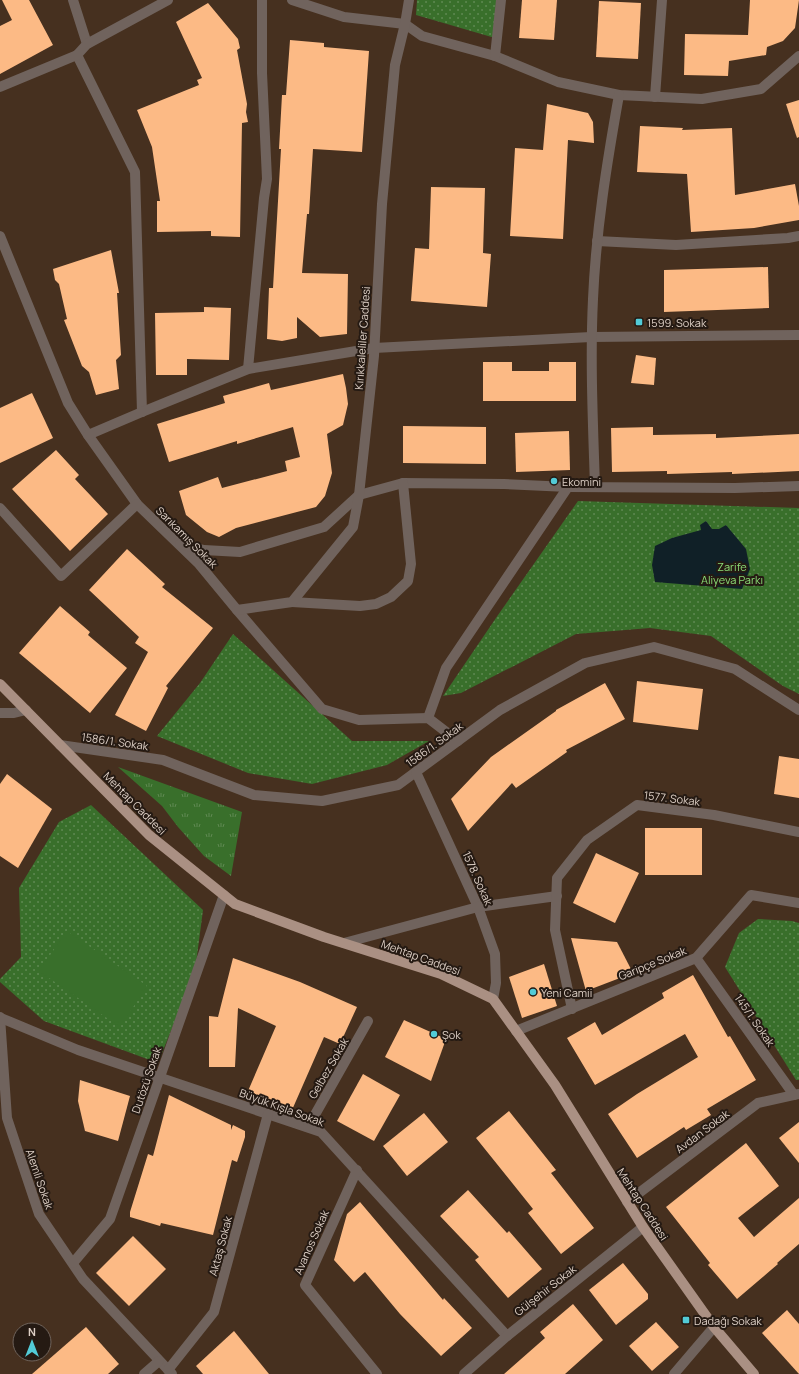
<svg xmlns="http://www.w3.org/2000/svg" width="799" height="1374" viewBox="0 0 799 1374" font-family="Manrope,sans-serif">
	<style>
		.grass { fill: url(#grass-tufts) }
		.park { fill: url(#park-dots) }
		.pitch { fill: #396f2b }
		.water { fill: #102027 }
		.building { fill: #fcba85 }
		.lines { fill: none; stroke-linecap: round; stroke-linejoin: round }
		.minor { stroke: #70635d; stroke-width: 10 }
		.major { stroke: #aa9083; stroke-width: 10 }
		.poi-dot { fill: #52cbd7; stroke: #251a13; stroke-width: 1.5 }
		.labels { text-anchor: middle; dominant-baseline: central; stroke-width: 4; stroke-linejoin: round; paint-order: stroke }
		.poi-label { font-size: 11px; fill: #ded0c6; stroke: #251a13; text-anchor: start }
		.street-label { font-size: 11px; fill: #ded0c6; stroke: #251a13 }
		.park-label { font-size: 11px; fill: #8adc76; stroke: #251a13 }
	</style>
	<defs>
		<pattern id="grass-tufts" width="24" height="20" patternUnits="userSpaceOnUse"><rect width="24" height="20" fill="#396f2b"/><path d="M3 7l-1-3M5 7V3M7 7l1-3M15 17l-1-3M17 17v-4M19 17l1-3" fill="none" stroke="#5f8952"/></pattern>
		<pattern id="park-dots" width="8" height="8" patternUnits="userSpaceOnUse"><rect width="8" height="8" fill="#396f2b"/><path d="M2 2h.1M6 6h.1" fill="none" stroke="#5f8952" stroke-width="1.8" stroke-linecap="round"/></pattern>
	</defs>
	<rect width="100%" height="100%" fill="#46301f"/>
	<!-- grass -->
	<polygon class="grass" points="118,767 242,812 231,876 204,856 178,827 162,806"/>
	<!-- park -->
	<g class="park">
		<polygon points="417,0 498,0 495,38 416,15"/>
		<polygon points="578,501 799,508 799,694 783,686 711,636 650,628 576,634 461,693 443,696 498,615"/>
		<polygon points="233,634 352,741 429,741 387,765 312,784 248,773 157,736 200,683"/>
		<polygon points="91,805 203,910 195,971 158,1063 44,1021 0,982 0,979 21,957 19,888 59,822"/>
		<polygon points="758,919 792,921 799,923 799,1080 796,1080 725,967 739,933"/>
	</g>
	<!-- pitch -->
	<polygon class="pitch" points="67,931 147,986 120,1027 39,971"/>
	<!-- water -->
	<polygon class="water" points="706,521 712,529 719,529 726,525 746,549 750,569 742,589 655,582 652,565 655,546 672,538 701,530 700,525"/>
	<!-- building -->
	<g class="building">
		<polygon points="2,0 29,0 53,45 0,74 0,26 12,20"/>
		<polygon points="522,0 557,0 554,40 519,38"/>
		<polygon points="750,0 799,0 795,28 783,41 767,47 766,55 729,61 728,76 684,75 685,34 748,35"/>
		<polygon points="599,1 641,3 638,59 596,57"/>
		<polygon points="208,3 238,39 240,48 237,50 247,104 246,112 248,122 242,123 240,237 211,236 211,231 157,232 157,201 160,201 152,147 137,110 199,85 197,80 202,78 176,22"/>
		<polygon points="290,40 324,43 324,47 369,51 362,152 313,149 309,214 307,214 302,273 348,274 347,334 320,337 297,317 297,338 282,341 267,339 269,288 273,288 281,149 279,149 282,95 286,95"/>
		<polygon points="799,100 799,137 797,138 786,104"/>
		<polygon points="547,104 588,113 593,122 594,143 568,140 563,239 510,236 515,148 543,150"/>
		<polygon points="640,126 683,128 682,130 732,128 735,195 795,184 799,206 799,220 754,228 691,232 687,174 637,172"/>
		<polygon points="431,187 485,188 483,253 491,254 487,307 411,301 415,248 429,249"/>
		<polygon points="111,250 119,293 117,293 121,355 116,360 119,389 96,395 89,372 82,366 64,320 67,319 59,284 55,280 53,269"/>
		<polygon points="768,267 769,308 664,312 664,270"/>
		<polygon points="204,307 231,308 229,360 187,359 187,375 156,375 155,313 204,312"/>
		<polygon points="636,355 656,358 654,385 631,383"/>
		<polygon points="483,362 512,362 512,371 549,371 549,362 576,362 576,401 483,401"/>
		<polygon points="343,374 346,388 348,404 343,425 327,434 332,473 325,496 316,507 236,528 219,537 207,532 186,515 179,491 218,477 222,488 287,471 285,461 300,457 293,427 237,444 237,441 169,462 157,424 225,403 223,396 269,383 271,390"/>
		<polygon points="32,393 53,438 0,463 0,408"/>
		<polygon points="403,426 486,427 486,464 403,463"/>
		<polygon points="653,427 653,435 716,434 716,438 799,434 799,471 732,474 732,472 667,474 667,471 612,472 611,428"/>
		<polygon points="569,431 570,470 516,472 515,433"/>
		<polygon points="56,450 79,475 75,479 108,514 70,551 12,489"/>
		<polygon points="127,549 165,584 162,587 213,628 166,686 168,688 146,731 115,715 148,652 135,643 139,637 89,590"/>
		<polygon points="60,606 90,632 88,635 127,668 90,713 19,653"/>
		<polygon points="637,681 703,689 698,730 633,722"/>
		<polygon points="605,683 625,719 566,750 567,752 516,788 512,783 468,831 451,799 491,757 556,711 556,710"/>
		<polygon points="779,756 799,759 799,798 774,794"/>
		<polygon points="7,774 52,809 18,868 0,856 0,784"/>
		<rect x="645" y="828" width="57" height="47"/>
		<polygon points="596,853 639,873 615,923 573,903"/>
		<polygon points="571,938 617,942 633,973 586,991"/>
		<polygon points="233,958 300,982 357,1007 340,1044 324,1037 292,1110 248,1091 276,1026 238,1008 235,1067 209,1067 209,1016 218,1017"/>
		<polygon points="544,964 557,1006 522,1018 509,977"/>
		<polygon points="693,975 728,1037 730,1036 756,1080 707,1109 711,1115 686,1130 684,1127 637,1158 608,1114 637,1094 698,1057 685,1034 595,1085 567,1038 595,1022 602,1035 664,998 662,993"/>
		<polygon points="404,1020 446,1039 431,1081 385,1057"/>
		<polygon points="363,1074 400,1095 374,1141 337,1121"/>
		<polygon points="80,1080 130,1096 118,1141 85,1131 78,1101"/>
		<polygon points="169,1095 231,1125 231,1130 233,1125 245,1131 245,1137 237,1162 232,1160 213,1235 161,1223 160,1226 130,1217 130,1212 148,1154 153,1156"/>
		<polygon points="509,1111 556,1170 551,1173 594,1228 561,1254 528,1213 533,1209 476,1138"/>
		<polygon points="424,1113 448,1142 407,1176 383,1146"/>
		<polygon points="799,1122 799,1163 779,1138"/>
		<polygon points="746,1143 779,1186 738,1218 754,1237 799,1198 799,1244 777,1263 778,1264 737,1299 708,1265 710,1263 666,1207"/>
		<polygon points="468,1190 507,1233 509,1231 542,1269 508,1298 475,1260 479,1257 440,1216"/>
		<polygon points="360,1202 443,1300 444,1298 472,1328 441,1356 400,1314 365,1272 354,1282 334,1260 347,1214"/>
		<polygon points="133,1236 166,1269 129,1306 96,1273"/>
		<polygon points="623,1263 648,1294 648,1299 616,1325 589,1290"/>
		<polygon points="573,1304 603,1340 565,1374 504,1374 545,1338 540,1332"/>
		<polygon points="787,1310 799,1324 799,1374 762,1333"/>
		<polygon points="656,1322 679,1347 652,1371 629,1346"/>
		<polygon points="86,1327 119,1364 108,1374 32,1374"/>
		<polygon points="234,1331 269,1374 203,1374 196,1366"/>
	</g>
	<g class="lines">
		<!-- minor -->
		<g class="minor">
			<polyline points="73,0 87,44"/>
			<polyline points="292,0 344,17 405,24 422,36 495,56 558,82 619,95 702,99 761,89 799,56"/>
			<polyline points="77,55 135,172 142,412"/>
			<polyline points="495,56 501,0"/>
			<polyline points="0,87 77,55 87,44 168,0"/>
			<polyline points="655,97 662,0"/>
			<polyline points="0,236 68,403 88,435 137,504 199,564 237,610 322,709 359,720 428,718 458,741"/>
			<polyline points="597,241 676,245 788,238 799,236"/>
			<polyline points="248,369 264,198 267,179 262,73 262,0"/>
			<polyline points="88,435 142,412 248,369 374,348 591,337 799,335"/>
			<path d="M 595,487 C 593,424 590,361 593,299 C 596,230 607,162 619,95"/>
			<polyline points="0,508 61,576 137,504"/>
			<polyline points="180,544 204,550 240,552 324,527 359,495 403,483 504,484 568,487 735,488 799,486"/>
			<polyline points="292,602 360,606 376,604 391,597 408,581 411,564 403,483"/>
			<polyline points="237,610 292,602 353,527 359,495 374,356 382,204 395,65 405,24 409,0"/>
			<polyline points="0,713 14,713 26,710"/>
			<polyline points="428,718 446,668 568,487"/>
			<polyline points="60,745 163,760 254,795 322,801 398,785 500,710 585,663 654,647 735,669 799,710"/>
			<polyline points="416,772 478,907 495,954 496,983 493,999"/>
			<polyline points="344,943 478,907 557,896"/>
			<polyline points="696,958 794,1095"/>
			<polyline points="572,1009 555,930 557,878 587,840 637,805 714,815 799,832"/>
			<polyline points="0,1017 7,1118 39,1214 83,1279 172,1374"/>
			<polyline points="0,1020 1,1018 78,1050 321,1132 507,1336"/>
			<polyline points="516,1031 696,958 751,895 799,903"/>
			<polyline points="308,1127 368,1021"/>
			<polyline points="357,1170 305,1285 377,1374"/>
			<polyline points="627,1202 758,1103 799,1094"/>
			<polyline points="73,1263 110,1219 224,895"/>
			<polyline points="168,1370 214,1312 268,1114"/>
			<polyline points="144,1374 159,1361"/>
			<polyline points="464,1374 507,1336 643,1227"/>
			<polyline points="674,1374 714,1327"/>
		</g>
		<!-- major -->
		<polyline class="major" points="0,684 149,835 235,904 324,937 441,974 493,999 555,1085 643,1227 714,1327 754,1374"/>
	</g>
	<!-- markers -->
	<g class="poi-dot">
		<rect x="635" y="318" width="8" height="8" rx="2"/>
		<circle cx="554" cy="481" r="4"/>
		<circle cx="533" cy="992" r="4"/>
		<circle cx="434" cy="1034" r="4"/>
		<rect x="682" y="1316" width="8" height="8" rx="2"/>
	</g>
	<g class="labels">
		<!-- poi labels -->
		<g class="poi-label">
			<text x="647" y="322">1599. Sokak</text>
			<text x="562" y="481">Ekomini</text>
			<text x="541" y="992">Yeni Camii</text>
			<text x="442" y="1034">Şok</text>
			<text x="694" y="1320">Dadağı Sokak</text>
		</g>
		<!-- street labels -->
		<g class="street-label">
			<text transform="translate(362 338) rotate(-86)">Kırıkkaleliler Caddesi</text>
			<text transform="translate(187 537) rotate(45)">Sarıkamış Sokak</text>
			<text transform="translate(115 741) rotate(8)">1586/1. Sokak</text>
			<text transform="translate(434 744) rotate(-36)">1586/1. Sokak</text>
			<text transform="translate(672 798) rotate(7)">1577. Sokak</text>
			<text transform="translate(135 803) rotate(45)">Mehtap Caddesi</text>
			<text transform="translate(478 878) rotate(66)">1578. Sokak</text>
			<text transform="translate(421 957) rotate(20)">Mehtap Caddesi</text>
			<text transform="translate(652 963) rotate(-22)">Garipçe Sokak</text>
			<text transform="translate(755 1020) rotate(55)">145/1. Sokak</text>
			<text transform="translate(328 1068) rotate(-60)">Gelbez Sokak</text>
			<text transform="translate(146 1080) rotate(-71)">Dutözü Sokak</text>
			<text transform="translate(282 1107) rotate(20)">Büyük Kışla Sokak</text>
			<text transform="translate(702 1131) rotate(-37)">Avdan Sokak</text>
			<text transform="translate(40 1179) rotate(71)">Alemli Sokak</text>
			<text transform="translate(643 1204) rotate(57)">Mehtap Caddesi</text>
			<text transform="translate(311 1242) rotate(-66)">Avanos Sokak</text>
			<text transform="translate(220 1246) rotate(-75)">Aktaş Sokak</text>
			<text transform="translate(545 1290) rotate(-38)">Gülşehir Sokak</text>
		</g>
		<!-- park labels -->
		<g class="park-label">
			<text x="732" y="566">Zarife<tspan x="732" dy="13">Aliyeva Parkı</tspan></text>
		</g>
	</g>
	<!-- north arrow -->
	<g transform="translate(32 1342)"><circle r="19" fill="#251a13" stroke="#6f635b"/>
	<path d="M0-3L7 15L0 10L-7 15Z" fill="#52cbd7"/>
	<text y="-6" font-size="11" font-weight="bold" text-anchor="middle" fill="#ded0c6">N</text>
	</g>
</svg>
